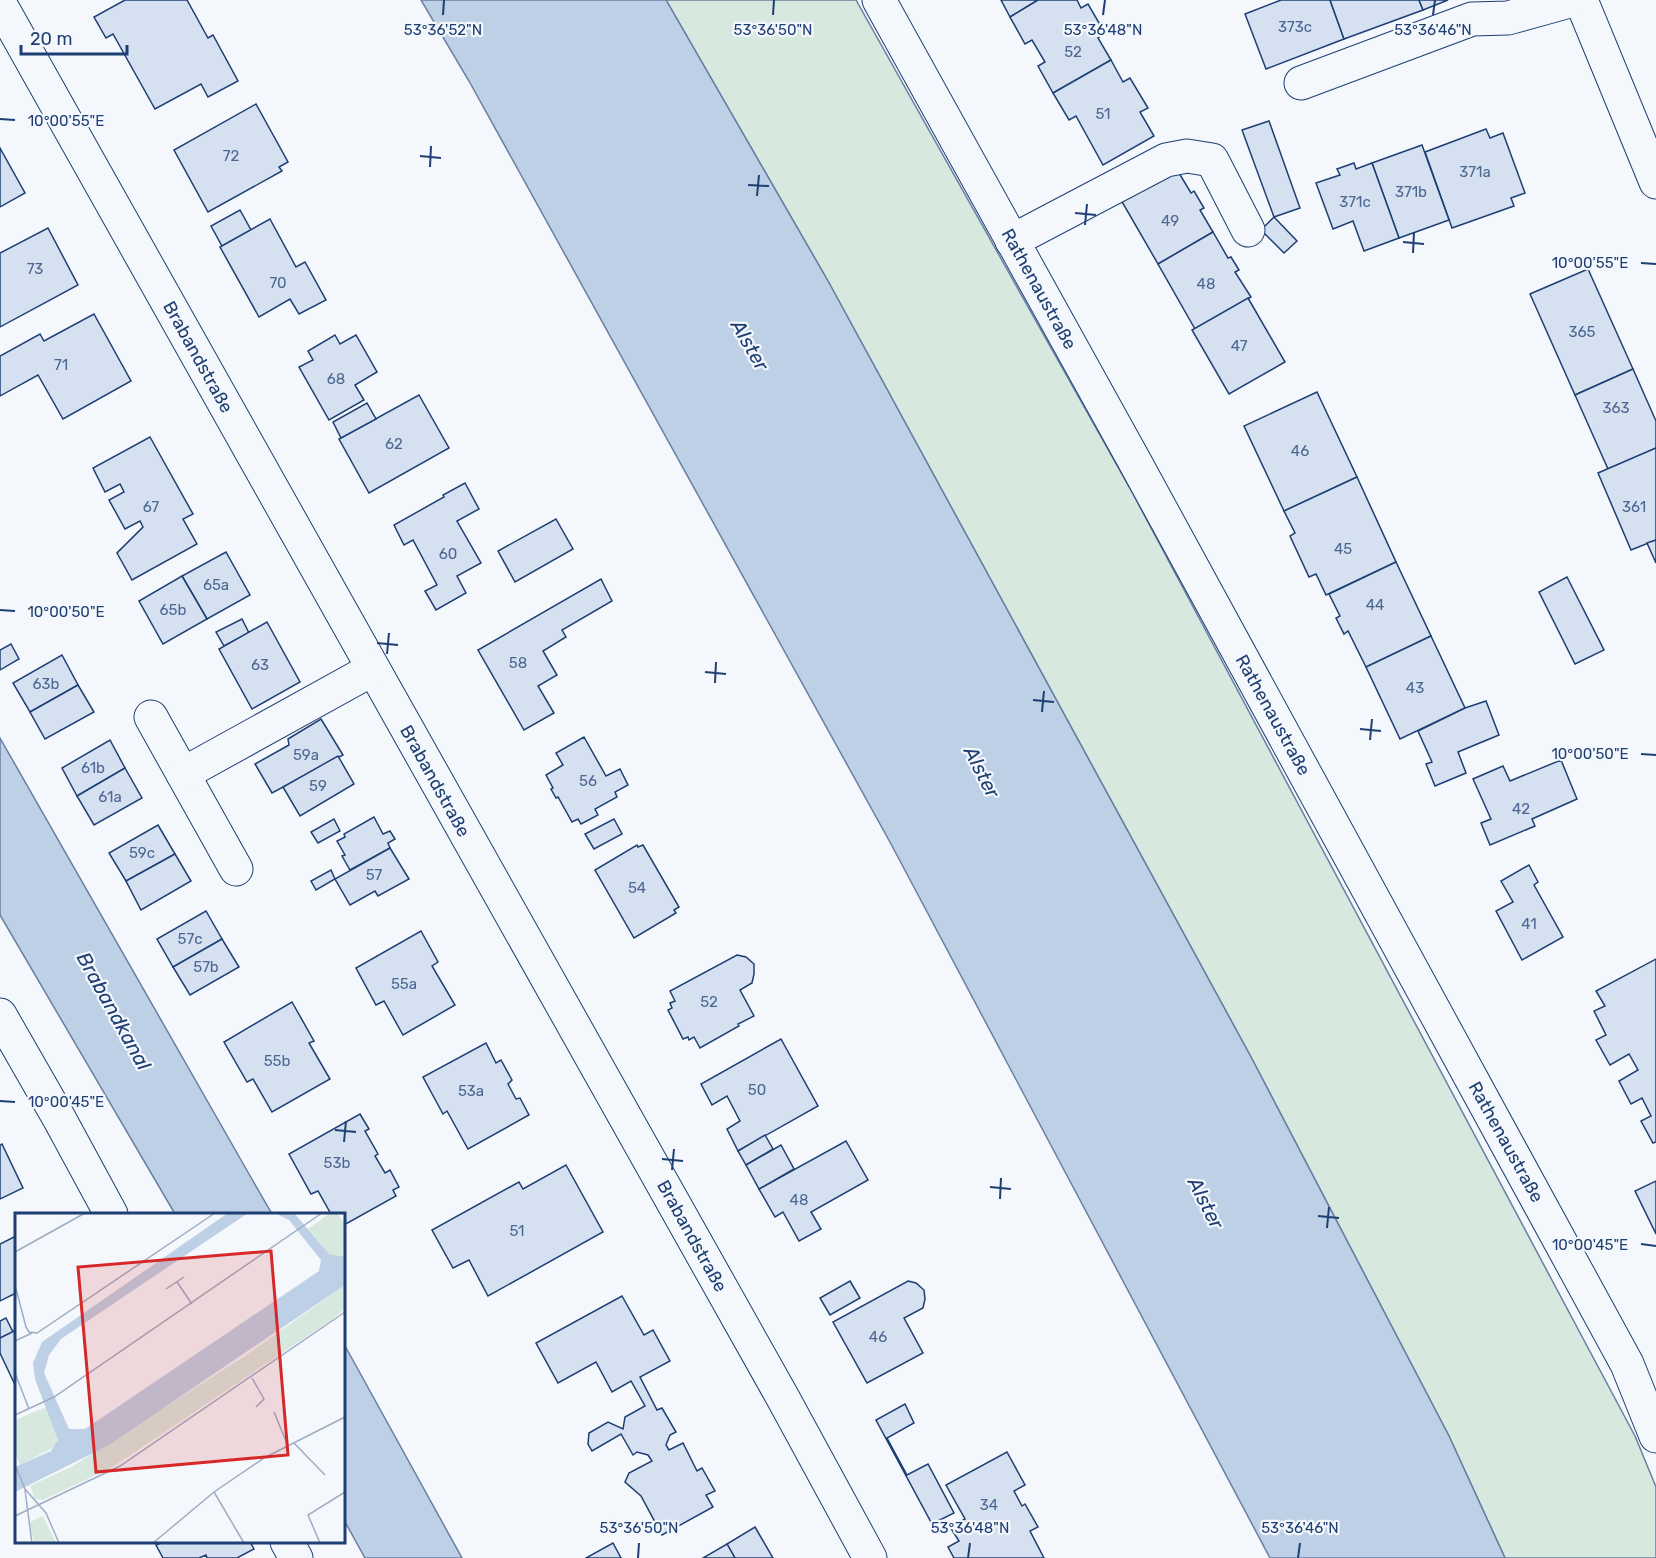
<svg xmlns="http://www.w3.org/2000/svg" width="1656" height="1558" viewBox="0 0 1656 1558" font-family="Rubik,sans-serif">
	<style>
		.green { fill: #d7e8df; stroke: #687fa3; stroke-width: 1.5 }
		.water { fill: #bed0e5; stroke: #687fa3; stroke-width: 1.5 }
		.building { fill: #d5e0f0; stroke: #1d3f73; stroke-width: 1.5 }
		.lines { fill: none; stroke-linecap: round; stroke-linejoin: round }
		.minor-casing { stroke: #1d3f73; stroke-width: 35 }
		.minor { stroke: #f4f7fb; stroke-width: 33 }
		.ticks { fill: none; stroke: #1d3f73; stroke-width: 2 }
		.labels { text-anchor: middle; dominant-baseline: central; stroke-width: 4.5; stroke-linejoin: round; paint-order: stroke }
		.number-label { font-size: 15px; fill: #4b6792 }
		.street-label { font-size: 18px; fill: #1d3f73; stroke: #f4f7fb }
		.water-label { font-size: 20px; font-style: italic; fill: #1d3f73; stroke: #f4f7fb }
		.inset-road { fill: none; stroke: #9eadc5; stroke-width: 1.5 }
		.view { fill: #d62828; fill-opacity: 0.15; stroke: #d62828; stroke-width: 3 }
		.inset-edge { fill: none; stroke: #1d3f73; stroke-width: 3 }
		.ticks-label { font-size: 15px; text-anchor: middle; fill: #1d3f73; stroke: #f4f7fb; stroke-width: 4.5; stroke-linejoin: round; paint-order: stroke }
	</style>
	<rect width="100%" height="100%" fill="#f4f7fb"/>
	<!-- green -->
	<polygon class="green" points="666,0 856,0 1133,494 1635,1436 1656,1487 1656,1558 1505,1558 1449,1436 1251,1057 828,281"/>
	<!-- water -->
	<g class="water">
		<polygon points="421,0 666,0 828,281 1251,1057 1449,1436 1505,1558 1270,1558 891,844 469,81"/>
		<polygon points="0,738 249,1174 272,1214 175,1214 0,915"/>
		<polygon points="344,1344 462,1558 365,1558 344,1520"/>
	</g>
	<!-- building -->
	<g class="building">
		<polygon points="125,0 187,0 208,38 213,35 238,81 208,97 201,84 155,109 113,34 106,38 94,17"/>
		<polygon points="1001,0 1038,0 1010,17"/>
		<polygon points="1038,0 1077,0 1081,8 1088,4 1105,33 1098,38 1111,60 1053,93 1038,66 1045,62 1032,40 1025,44 1010,17"/>
		<polygon points="1281,0 1330,0 1344,39 1266,69 1245,14"/>
		<polygon points="1330,0 1419,0 1423,10 1344,39"/>
		<polygon points="1419,0 1448,0 1423,10"/>
		<polygon points="1111,60 1123,82 1130,78 1148,108 1140,112 1154,136 1103,165 1076,116 1069,120 1053,93"/>
		<polygon points="256,104 288,162 279,167 282,171 208,212 174,150"/>
		<polygon points="1269,121 1300,208 1274,217 1242,130"/>
		<polygon points="1486,129 1490,138 1503,133 1525,193 1511,198 1514,206 1452,228 1425,152"/>
		<polygon points="1422,145 1449,220 1399,238 1372,163"/>
		<polygon points="0,148 25,193 0,207"/>
		<polygon points="1354,163 1356,169 1372,163 1399,238 1364,251 1353,221 1333,229 1316,183 1340,175 1337,169"/>
		<polygon points="1176,168 1191,193 1194,191 1204,208 1200,210 1213,232 1158,264 1121,200"/>
		<polygon points="240,210 251,230 222,246 211,226"/>
		<polygon points="1274,217 1297,241 1284,253 1261,230"/>
		<polygon points="270,219 296,267 305,262 326,300 299,314 290,299 259,317 220,247"/>
		<polygon points="48,228 78,285 0,327 0,253"/>
		<polygon points="1213,232 1228,258 1231,257 1239,270 1235,272 1251,297 1195,329 1158,264"/>
		<polygon points="1588,269 1633,369 1575,395 1530,294"/>
		<polygon points="1248,298 1285,362 1229,394 1192,330"/>
		<polygon points="94,314 131,381 63,419 38,375 0,396 0,356 40,334 44,341"/>
		<polygon points="335,335 340,344 356,335 377,372 355,385 364,400 329,420 299,367 313,360 308,351"/>
		<polygon points="1633,369 1656,421 1656,448 1608,469 1575,395"/>
		<polygon points="1317,392 1357,477 1284,511 1244,426"/>
		<polygon points="419,395 449,448 369,493 339,439"/>
		<polygon points="367,403 376,419 341,438 333,422"/>
		<polygon points="150,437 193,514 183,519 197,544 132,580 117,553 143,527 140,521 125,529 109,500 124,492 120,484 105,492 93,468"/>
		<polygon points="1656,448 1656,540 1631,550 1598,473"/>
		<polygon points="1357,477 1396,562 1326,595 1316,574 1309,577 1290,536 1295,533 1284,511"/>
		<polygon points="465,483 479,509 457,521 481,563 457,576 466,593 436,610 425,591 437,585 413,540 404,545 394,525 444,497 443,495"/>
		<polygon points="556,519 573,549 515,582 498,551"/>
		<polygon points="1656,540 1656,563 1647,543"/>
		<polygon points="226,552 250,595 207,619 182,576"/>
		<polygon points="1396,562 1431,636 1366,667 1348,631 1344,634 1336,618 1340,616 1329,594"/>
		<polygon points="182,576 207,619 163,644 139,601"/>
		<polygon points="1567,577 1604,650 1575,664 1539,592"/>
		<polygon points="601,579 612,601 562,630 566,637 543,651 557,675 538,686 554,713 524,730 478,650"/>
		<polygon points="242,619 249,633 224,646 216,632"/>
		<polygon points="267,622 300,682 252,709 219,649"/>
		<polygon points="1431,636 1465,708 1400,739 1366,667"/>
		<polygon points="11,644 19,659 0,670 0,650"/>
		<polygon points="62,655 78,685 30,712 13,683"/>
		<polygon points="78,685 94,712 45,739 30,712"/>
		<polygon points="1486,701 1499,735 1458,752 1466,773 1435,786 1426,764 1432,762 1418,731 1465,708"/>
		<polygon points="321,719 343,755 272,793 255,764 289,745 288,739"/>
		<polygon points="584,737 606,776 620,769 628,785 615,792 617,797 595,809 598,815 581,824 578,819 572,822 558,797 556,798 551,789 553,788 546,775 563,765 556,753"/>
		<polygon points="110,740 125,768 77,796 62,768"/>
		<polygon points="338,756 354,784 300,816 283,787"/>
		<polygon points="1561,760 1577,799 1532,819 1535,826 1490,845 1481,823 1491,819 1473,779 1503,766 1510,781"/>
		<polygon points="125,768 142,798 94,825 77,796"/>
		<polygon points="374,817 383,834 390,831 395,839 388,843 390,848 350,870 342,856 345,855 337,841 345,837 344,834"/>
		<polygon points="334,819 340,831 318,843 311,832"/>
		<polygon points="614,819 622,834 594,849 585,834"/>
		<polygon points="158,825 175,854 126,881 109,853"/>
		<polygon points="637,845 638,847 643,845 679,907 674,910 676,913 634,938 595,870"/>
		<polygon points="390,848 409,879 378,896 375,891 350,905 335,879"/>
		<polygon points="175,854 191,881 141,910 126,881"/>
		<polygon points="1529,865 1538,882 1534,885 1563,937 1522,960 1496,911 1513,902 1501,881"/>
		<polygon points="331,870 335,879 316,890 311,881"/>
		<polygon points="206,911 222,939 173,967 157,939"/>
		<polygon points="421,931 438,962 432,966 455,1005 403,1035 384,1001 376,1005 356,968"/>
		<polygon points="222,939 239,967 190,995 173,967"/>
		<polygon points="737,955 746,957 754,964 754,974 752,983 740,990 754,1016 738,1024 739,1026 700,1048 694,1037 689,1040 688,1037 683,1039 668,1010 672,1008 670,1003 675,1001 670,991"/>
		<polygon points="1656,959 1656,1142 1653,1143 1641,1121 1651,1116 1642,1098 1631,1104 1619,1081 1638,1070 1629,1054 1610,1065 1596,1040 1606,1035 1594,1011 1605,1006 1596,991"/>
		<polygon points="292,1002 314,1041 309,1043 330,1079 272,1112 253,1079 247,1082 224,1042"/>
		<polygon points="781,1039 818,1106 738,1151 727,1129 740,1121 727,1096 712,1105 701,1084"/>
		<polygon points="486,1043 496,1063 501,1060 512,1080 508,1084 516,1099 520,1098 529,1115 468,1149 447,1111 443,1114 423,1077"/>
		<polygon points="360,1114 369,1129 365,1131 378,1154 375,1156 385,1173 390,1170 399,1187 393,1190 396,1196 344,1225 344,1214 331,1214 318,1191 311,1194 289,1154"/>
		<polygon points="765,1135 773,1149 746,1165 738,1151"/>
		<polygon points="846,1141 868,1180 811,1212 821,1229 799,1241 783,1212 775,1217 759,1189"/>
		<polygon points="2,1144 23,1188 0,1199 0,1145"/>
		<polygon points="781,1145 794,1169 759,1189 746,1165"/>
		<polygon points="566,1165 603,1232 488,1296 469,1260 453,1268 432,1230 519,1182 523,1189"/>
		<polygon points="1656,1181 1656,1234 1635,1191"/>
		<polygon points="16,1236 16,1293 0,1301 0,1244"/>
		<polygon points="850,1281 860,1298 830,1315 820,1298"/>
		<polygon points="908,1281 916,1283 924,1290 925,1299 923,1308 904,1318 923,1353 867,1383 833,1322"/>
		<polygon points="622,1296 644,1335 653,1330 670,1361 640,1377 657,1410 662,1408 676,1432 670,1435 666,1445 669,1450 683,1443 697,1471 702,1468 715,1491 706,1495 713,1507 662,1535 641,1496 625,1482 629,1473 652,1461 648,1455 637,1452 633,1455 621,1434 592,1451 588,1444 589,1433 608,1422 623,1429 625,1417 645,1406 631,1381 612,1392 596,1362 558,1383 536,1343"/>
		<polygon points="6,1318 13,1332 0,1338 0,1321"/>
		<polygon points="16,1330 16,1387 0,1353 0,1338"/>
		<polygon points="905,1404 914,1423 887,1438 907,1475 928,1464 954,1513 932,1524 876,1420"/>
		<polygon points="1007,1452 1025,1485 1014,1491 1022,1506 1025,1504 1038,1527 1030,1531 1044,1558 954,1558 948,1547 959,1541 950,1527 965,1519 946,1485"/>
		<polygon points="755,1527 773,1558 735,1558 727,1544"/>
		<polygon points="163,1542 250,1542 254,1549 237,1558 207,1558 206,1555 199,1558 163,1558 156,1545"/>
		<polygon points="613,1543 621,1558 586,1558"/>
		<polygon points="727,1544 735,1558 703,1558"/>
	</g>
	<g class="lines">
		<defs>
			<g id="minor">
				<polyline points="879,0 1135,462 1627,1364 1656,1436"/>
				<polyline points="1581,0 1656,182"/>
				<polyline points="0,4 783,1398 870,1558"/>
				<polyline points="1301,83 1472,19 1508,18 1573,0"/>
				<polyline points="1012,241 1166,160 1187,156 1212,160 1248,230"/>
				<polyline points="151,717 236,869"/>
				<polyline points="183,774 373,669"/>
				<polyline points="0,1015 59,1118 111,1214"/>
				<polyline points="287,1542 296,1558"/>
			</g>
		</defs>
		<!-- minor casing -->
		<use href="#minor" class="minor-casing"/>
		<!-- minor -->
		<use href="#minor" class="minor"/>
	</g>
	<!-- ticks -->
	<path class="ticks" d="M 443,15 L 444,0M 773,15 L 774,0M 1103,15 L 1105,0M 1433,15 L 1435,0M 0,119 L 15,120M 420,156 L 441,158M 430,167 L 431,146M 748,185 L 769,186M 757,196 L 759,175M 1075,213 L 1096,215M 1085,225 L 1087,204M 1403,242 L 1424,244M 1413,253 L 1414,232M 1641,263 L 1656,264M 0,610 L 15,611M 377,643 L 398,645M 387,654 L 389,633M 705,672 L 726,674M 715,683 L 716,662M 1033,700 L 1054,702M 1042,712 L 1044,691M 1360,729 L 1381,731M 1370,740 L 1372,719M 1641,754 L 1656,755M 0,1101 L 15,1102M 335,1130 L 356,1132M 344,1142 L 346,1121M 662,1159 L 683,1161M 672,1170 L 674,1149M 990,1187 L 1011,1189M 1000,1199 L 1001,1178M 1318,1216 L 1339,1218M 1327,1228 L 1329,1207M 1641,1244 L 1656,1246M 638,1558 L 639,1543M 968,1558 L 970,1543M 1298,1558 L 1300,1543"/>
	<g class="labels">
		<!-- number labels -->
		<g class="number-label">
			<text x="1295" y="27">373c</text>
			<text x="1073" y="52">52</text>
			<text x="1103" y="114">51</text>
			<text x="231" y="156">72</text>
			<text x="1475" y="172">371a</text>
			<text x="1411" y="192">371b</text>
			<text x="1355" y="202">371c</text>
			<text x="1170" y="221">49</text>
			<text x="35" y="269">73</text>
			<text x="278" y="283">70</text>
			<text x="1206" y="284">48</text>
			<text x="1582" y="332">365</text>
			<text x="1239" y="346">47</text>
			<text x="61" y="365">71</text>
			<text x="336" y="379">68</text>
			<text x="1616" y="408">363</text>
			<text x="394" y="444">62</text>
			<text x="1300" y="451">46</text>
			<text x="151" y="507">67</text>
			<text x="1634" y="507">361</text>
			<text x="1343" y="549">45</text>
			<text x="448" y="554">60</text>
			<text x="216" y="585">65a</text>
			<text x="1375" y="605">44</text>
			<text x="173" y="610">65b</text>
			<text x="518" y="663">58</text>
			<text x="260" y="665">63</text>
			<text x="46" y="684">63b</text>
			<text x="1415" y="688">43</text>
			<text x="306" y="755">59a</text>
			<text x="93" y="768">61b</text>
			<text x="588" y="781">56</text>
			<text x="318" y="786">59</text>
			<text x="110" y="797">61a</text>
			<text x="1521" y="809">42</text>
			<text x="142" y="853">59c</text>
			<text x="374" y="875">57</text>
			<text x="637" y="888">54</text>
			<text x="1529" y="924">41</text>
			<text x="190" y="939">57c</text>
			<text x="206" y="967">57b</text>
			<text x="404" y="984">55a</text>
			<text x="709" y="1002">52</text>
			<text x="277" y="1061">55b</text>
			<text x="757" y="1090">50</text>
			<text x="471" y="1091">53a</text>
			<text x="337" y="1163">53b</text>
			<text x="799" y="1200">48</text>
			<text x="517" y="1231">51</text>
			<text x="878" y="1337">46</text>
			<text x="989" y="1505">34</text>
		</g>
		<!-- street labels -->
		<g class="street-label">
			<text transform="translate(1039 289) rotate(61)">Rathenaustraße</text>
			<text transform="translate(198 357) rotate(61)">Brabandstraße</text>
			<text transform="translate(1273 715) rotate(61)">Rathenaustraße</text>
			<text transform="translate(435 781) rotate(61)">Brabandstraße</text>
			<text transform="translate(1506 1142) rotate(61)">Rathenaustraße</text>
			<text transform="translate(692 1236) rotate(61)">Brabandstraße</text>
		</g>
		<!-- water labels -->
		<g class="water-label">
			<text transform="translate(750 345) rotate(60)">Alster</text>
			<text transform="translate(982 772) rotate(63)">Alster</text>
			<text transform="translate(114 1011) rotate(61)">Brabandkanal</text>
			<text transform="translate(1206 1203) rotate(63)">Alster</text>
		</g>
	</g>
	<!-- overview -->
	<g transform="translate(15 1213)">
		<rect width="330" height="330" fill="#f4f7fb"/>
		<path d="M 315,0 L 322,0 L 330,11 L 329,45 L 314,41 L 293,16 ZM 330,72 L 330,96 L 315,108 L 96,255 L 28,287 L 20,286 L 15,273 L 58,253 L 230,143 ZM 31,194 L 43,221 L 41,233 L 5,252 L 0,240 L 0,207 ZM 28,303 L 41,330 L 19,330 L 15,309 Z" fill="#d7e8df"/>
		<path d="M 213,0 L 233,0 L 46,126 L 34,142 L 29,160 L 54,216 L 70,216 L 304,58 L 306,47 L 274,7 L 260,0 L 279,0 L 314,41 L 330,44 L 330,72 L 94,232 L 0,279 L 0,254 L 36,238 L 43,227 L 20,166 L 18,150 L 27,129 Z" fill="#bed0e5"/>
		<path class="inset-road" d="M 0,39 L 70,0M 162,69 L 177,91M 0,72 L 11,114 L 14,119 L 22,120 L 200,0M 151,76 L 169,64M 0,128 L 17,120M 0,160 L 14,196M 237,165 L 249,186 L 241,194M 259,199 L 273,233M 0,202 L 39,184 L 307,0M 279,230 L 310,262M 0,252 L 10,276 L 31,300 L 44,330M 10,277 L 17,330M 199,279 L 229,330M 0,303 L 105,253 L 330,99M 138,330 L 199,279 L 249,245 L 330,204M 305,330 L 293,302 L 330,279"/>
		<path class="view" d="M 256,38 L 273,242 L 81,259 L 63,54 Z"/>
		<rect width="330" height="330" class="inset-edge"/>
	</g>
	<g class="ticks-label">
		<text x="443" y="35">53°36'52"N</text>
		<text x="773" y="35">53°36'50"N</text>
		<text x="1103" y="35">53°36'48"N</text>
		<text x="1433" y="35">53°36'46"N</text>
		<text x="66" y="126">10°00'55"E</text>
		<text x="1590" y="268">10°00'55"E</text>
		<text x="66" y="617">10°00'50"E</text>
		<text x="1590" y="759">10°00'50"E</text>
		<text x="66" y="1107">10°00'45"E</text>
		<text x="1590" y="1250">10°00'45"E</text>
		<text x="639" y="1533">53°36'50"N</text>
		<text x="970" y="1533">53°36'48"N</text>
		<text x="1300" y="1533">53°36'46"N</text>
	</g>
	<!-- scale -->
	<path d="M21 45v9h106v-9" fill="none" stroke="#1d3f73" stroke-width="3"/>
	<text x="30" y="45" font-size="18" fill="#1d3f73" stroke="#f4f7fb" stroke-width="4.5" paint-order="stroke">20 m</text>
</svg>
